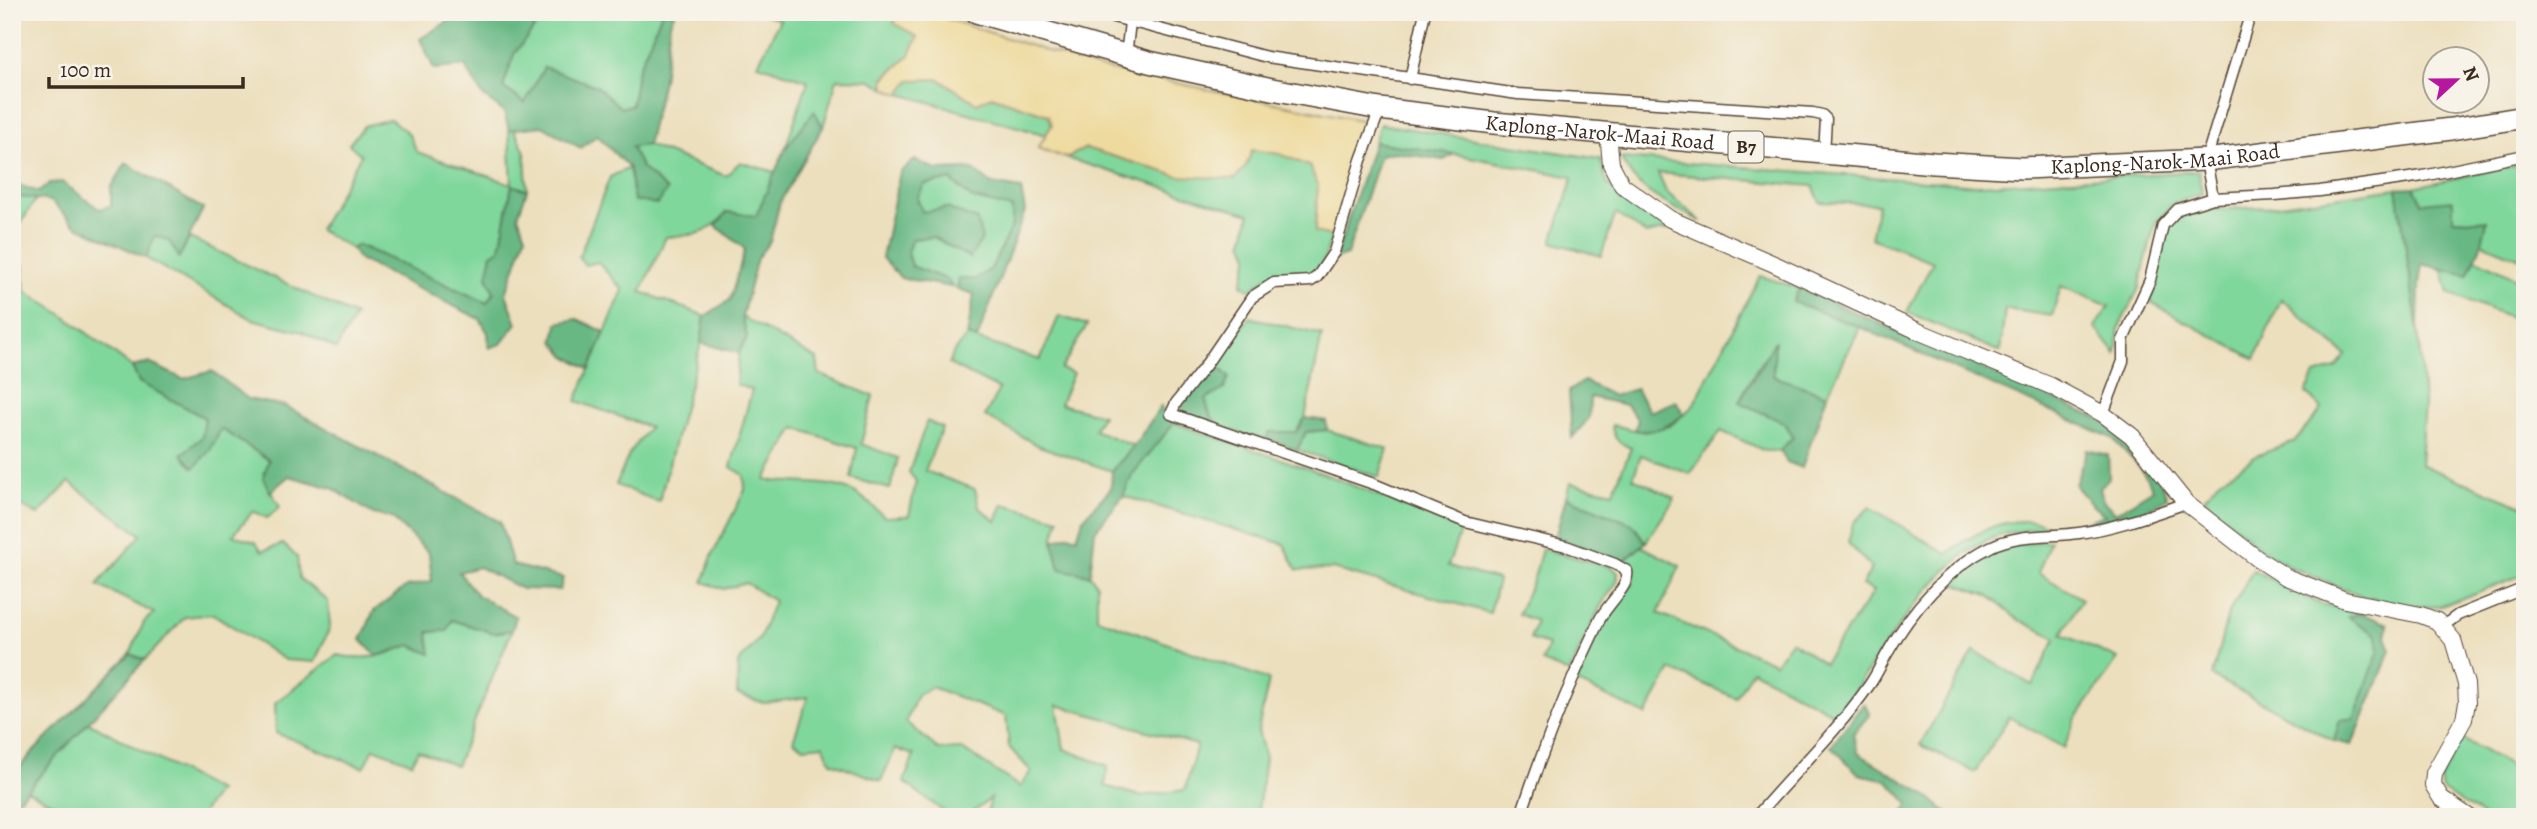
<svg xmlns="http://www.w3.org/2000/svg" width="2537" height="829" viewBox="0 0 2537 829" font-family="Alegreya,serif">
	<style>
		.green { fill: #80d79c; stroke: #5e805d; stroke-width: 2; fill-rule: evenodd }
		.forest { fill: #68b884; stroke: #527151; stroke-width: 2 }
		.sand { fill: #eeda9e; stroke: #94825e; stroke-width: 2 }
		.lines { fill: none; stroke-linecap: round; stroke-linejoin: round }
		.street-casing { stroke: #564536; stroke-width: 13 }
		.secondary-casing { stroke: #564536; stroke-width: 18 }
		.highway-casing { stroke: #564536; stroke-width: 24 }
		.street { stroke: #fff; stroke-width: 10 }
		.secondary { stroke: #fff; stroke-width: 16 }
		.highway { stroke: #fff; stroke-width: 21 }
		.labels { text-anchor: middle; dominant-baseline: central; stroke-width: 5; stroke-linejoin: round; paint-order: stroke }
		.shield { fill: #f7f3e8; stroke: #73665b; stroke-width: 2 }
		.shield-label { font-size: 19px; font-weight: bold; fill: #3b2a1e }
		.street-label { font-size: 21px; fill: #3b2a1e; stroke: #f7f3e8 }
	</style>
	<rect width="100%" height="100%" fill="#f7f3e8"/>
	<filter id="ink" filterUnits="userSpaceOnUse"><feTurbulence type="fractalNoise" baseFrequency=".0143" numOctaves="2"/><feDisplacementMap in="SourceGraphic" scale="14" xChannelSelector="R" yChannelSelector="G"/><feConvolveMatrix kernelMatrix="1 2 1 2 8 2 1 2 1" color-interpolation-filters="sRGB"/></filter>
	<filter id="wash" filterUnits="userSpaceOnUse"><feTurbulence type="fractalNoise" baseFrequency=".00686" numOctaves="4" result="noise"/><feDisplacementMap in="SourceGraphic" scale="28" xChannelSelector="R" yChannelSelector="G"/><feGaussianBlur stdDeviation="1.57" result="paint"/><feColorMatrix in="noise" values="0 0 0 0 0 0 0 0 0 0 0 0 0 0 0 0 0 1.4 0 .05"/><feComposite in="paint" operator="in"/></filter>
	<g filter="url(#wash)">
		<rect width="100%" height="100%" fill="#ecdfbd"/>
		<!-- green -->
		<g class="green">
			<polygon points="535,12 662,12 637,72 632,105 620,108 596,86 544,68 526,104 503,88 514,54 535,27"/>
			<polygon points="760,12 900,12 894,23 918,36 910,55 884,78 885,88 871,80 837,79 823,127 814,112 785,149 808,81 758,64 780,20"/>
			<polygon points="938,79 977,103 991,96 1048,115 1052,125 1046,135 900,94 910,80"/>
			<polygon points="390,119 408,133 417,152 512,184 509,130 514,129 525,152 527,190 512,185 500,249 492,254 487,277 494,292 487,303 359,245 352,249 319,230 361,155 349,144 364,126"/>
			<polygon points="1380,124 1600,159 1607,183 1631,207 1669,229 1646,234 1616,213 1601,256 1552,242 1573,177 1454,154 1374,142"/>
			<path d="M 647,145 L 726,176 L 740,162 L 775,172 L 756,217 L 727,212 C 708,236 694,235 666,237 L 641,292 L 705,316 L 701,343 L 659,502 L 616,485 L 629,454 L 649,427 L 576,401 L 623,290 L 598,262 L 585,265 L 579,257 L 610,177 L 629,168 L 642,168 L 630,146 Z"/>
			<polygon points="1086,148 1178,176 1246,166 1252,150 1280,154 1309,166 1318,185 1315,232 1332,236 1323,263 1311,274 1268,277 1250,290 1242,284 1249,255 1243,241 1250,214 1066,158"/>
			<path d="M 1621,158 L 1978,185 L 2199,171 L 2202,194 L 2174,203 L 2155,223 L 2139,288 L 2119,327 L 2116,354 L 2095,327 L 2109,306 L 2061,286 L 2052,316 L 2005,309 L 2000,352 L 1907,312 L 1933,262 L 1871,238 L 1878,204 L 1820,202 L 1813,186 L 1658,173 L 1666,192 L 1702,222 C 1669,204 1637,194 1621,158 Z"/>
			<polygon points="2525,163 2525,261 2482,243 2487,221 2453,219 2422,203 2414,187"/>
			<polygon points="951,180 971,198 1012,208 1012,225 991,269 976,279 959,279 958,289 951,287 948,280 911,266 907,252 912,239 933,237 970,258 947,208 922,212 917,198 925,184"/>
			<polygon points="2397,188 2418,331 2424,403 2420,464 2525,507 2525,574 2439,607 2399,605 2365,597 2295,569 2260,549 2204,498 2219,481 2258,455 2294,442 2322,409 2306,393 2315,375 2336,368 2346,355 2281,299 2255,359 2151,303 2167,228 2180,216 2204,210 2265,207"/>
			<polygon points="21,197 36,199 12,237 12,200"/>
			<polygon points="155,234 169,241 179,257 190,238 355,316 336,349 303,332 252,319 146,258"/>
			<polygon points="12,251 23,265 25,291 63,315 132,367 139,382 205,418 203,437 194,467 210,450 221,429 269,460 263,478 280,507 267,518 253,511 233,535 256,542 262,551 283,544 297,557 299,578 328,601 330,627 315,662 285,660 213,614 185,617 145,660 130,654 144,622 154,613 97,585 141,535 69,482 38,515 12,501"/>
			<polygon points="2475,258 2525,282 2525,323 2449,293 2442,268 2468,275"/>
			<path d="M 1760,276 L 1799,288 L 1793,302 L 1860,327 L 1827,395 L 1773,376 L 1775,343 L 1757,368 L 1739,401 L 1785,423 L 1793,437 L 1780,451 L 1765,451 L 1721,431 L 1690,474 L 1641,455 L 1633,478 L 1675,498 L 1646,542 L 1632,524 L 1566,497 L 1570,483 L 1613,492 L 1631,448 C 1619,443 1613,439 1612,425 L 1644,432 L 1670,426 L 1693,406 Z"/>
			<polygon points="1059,316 1087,325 1061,369 1073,373 1060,404 1102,415 1094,430 1134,446 1112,471 1039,446 985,416 999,389 949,364 953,353 967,336 1040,360"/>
			<path d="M 742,317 L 817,359 L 819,374 L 873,396 L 861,444 L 898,458 L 890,489 L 851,478 L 857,448 L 795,428 L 765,480 C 791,484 830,480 854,492 C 865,498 875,509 885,517 L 909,516 L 916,481 L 909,472 L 927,421 L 942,428 L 925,471 L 975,489 L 979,507 L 996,521 L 1003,504 L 1059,519 L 1053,541 L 1060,569 L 1090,575 L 1097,585 L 1097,618 L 1269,680 L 1258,730 L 1265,758 L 1257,817 L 986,817 L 991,798 L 967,817 L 947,814 L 904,782 L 914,755 L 895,749 L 881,781 L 831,762 L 823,745 L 804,747 L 793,741 L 808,697 L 763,703 L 737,694 L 738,663 L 760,638 L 774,601 L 746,583 L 724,589 L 703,582 L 712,556 L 745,490 L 744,475 L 731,467 L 752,390 L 736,384 L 739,353 L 747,337 ZM 932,687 L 1006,716 L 1009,747 L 1031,771 L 1020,787 L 962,749 L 939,750 L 906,722 L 917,695 ZM 1057,705 L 1197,745 L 1185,790 L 1140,796 L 1105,786 L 1108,766 L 1064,749 Z"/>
			<path d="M 1249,317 L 1322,335 L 1305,418 L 1296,432 L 1270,432 L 1266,439 C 1239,432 1209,432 1206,399 L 1224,389 L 1229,377 L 1216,365 Z"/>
			<polygon points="1174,423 1322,473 1461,529 1448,566 1498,580 1490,613 1333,569 1297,570 1284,544 1123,496 1132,475"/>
			<polygon points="1327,430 1388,449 1379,477 1297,450 1306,432"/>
			<path d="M 1870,507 L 1947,554 C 1976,531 2015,511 2052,527 C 2030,530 2009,531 1988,540 C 1929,567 1874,663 1838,716 L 1752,670 L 1736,698 L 1671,670 L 1646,715 L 1576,682 L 1607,614 L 1633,584 L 1632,571 L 1623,562 L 1641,546 L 1680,566 L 1658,613 L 1775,663 L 1791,641 L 1824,663 L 1874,591 L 1862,585 L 1872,568 L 1848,543 L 1853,523 Z"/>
			<path d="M 2050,541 L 2038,573 L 2082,599 L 2062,634 L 2118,659 L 2075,720 L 2064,748 L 2009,717 L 1975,772 L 1920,745 L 1974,651 L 2032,685 L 2056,638 L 2017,619 L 1988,595 L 1950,582 C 1986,550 2002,544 2050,541 Z"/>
			<polygon points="1542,549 1612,567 1618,573 1617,582 1601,605 1569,673 1542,662 1548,645 1530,639 1536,621 1518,614 1534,578"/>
			<polygon points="2253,570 2318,603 2360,613 2350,616 2377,635 2380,650 2354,719 2340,720 2334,741 2212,676 2228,614"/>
			<path d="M 452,620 L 494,633 L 512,630 L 456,766 L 418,750 L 412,763 L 374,748 L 364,768 L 276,733 L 275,703 L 337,655 C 386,666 412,641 452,620 Z"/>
			<polygon points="88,722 218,791 199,817 78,817 27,790"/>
			<polygon points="2462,739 2525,773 2525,817 2484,817 2442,790 2440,779"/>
		</g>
		<!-- forest -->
		<g class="forest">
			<polygon points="451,12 535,12 535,27 514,54 503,87 525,103 544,67 596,86 621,108 632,105 637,72 662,12 675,12 670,23 663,80 647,145 631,147 642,168 667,190 658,204 634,201 629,168 597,135 581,148 542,126 509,130 504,112 483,96 465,66 434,69 420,39 447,22"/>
			<polygon points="814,111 823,127 780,202 770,241 757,258 742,317 747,337 739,353 701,343 705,316 730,300 745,249 716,226 727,212 756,216 785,149"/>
			<polygon points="1374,142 1454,154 1444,160 1394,152 1380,155 1347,255 1335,259"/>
			<polygon points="915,160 937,170 972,169 992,184 1021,189 1025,211 977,339 967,336 974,294 958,289 959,279 976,279 991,269 1012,225 1012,208 971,198 951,180 925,184 917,198 922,212 947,208 977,220 982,239 970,258 933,237 912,239 907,252 911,266 948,280 951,287 901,278 882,258 900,172"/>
			<polygon points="126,163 203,209 179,257 169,241 155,235 146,258 75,225 51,201 21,197 12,200 12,183 39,192 50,183 62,182 99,209 111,206 111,188"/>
			<polygon points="512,185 527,190 518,216 526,235 506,294 517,323 501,344 489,348 488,333 480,319 358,259 352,249 358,245 487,303 494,292 487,277 492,254 500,249"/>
			<polygon points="2414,187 2422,203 2453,200 2453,219 2487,221 2482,243 2468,275 2422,264 2419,284 2418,331 2397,188"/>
			<path d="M 1799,288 L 2102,420 C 2129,442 2157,462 2167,498 C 2138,518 2103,525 2068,528 L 2105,515 L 2094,507 L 2075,485 L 2087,450 L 2108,455 L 2109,479 L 2100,487 L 2103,501 L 2116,513 L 2153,489 L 2140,467 L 2112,438 L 1860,327 L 1793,302 Z"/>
			<polygon points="577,319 605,332 590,369 566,356 554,341 557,323"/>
			<polygon points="1775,341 1773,376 1827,395 1802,468 1787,462 1780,451 1793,437 1785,423 1739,402"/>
			<polygon points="149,363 183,379 212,371 248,399 285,406 500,522 513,565 563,578 560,590 522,589 479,567 459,572 477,595 516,617 512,630 494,633 452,620 447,631 428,632 431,654 411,645 377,656 361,640 374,611 406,587 432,581 429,553 392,518 373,514 332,488 289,476 270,492 263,478 269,460 221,429 210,450 194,468 182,454 202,437 205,418 139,382 132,367"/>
			<path d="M 1216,365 L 1229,377 L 1224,389 L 1206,399 C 1208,417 1213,422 1229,430 L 1181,413 L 1181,404 Z"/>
			<path d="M 1584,381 L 1613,396 L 1636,389 L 1650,412 L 1676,401 L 1684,414 C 1670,426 1654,434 1635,430 L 1638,420 L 1626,405 L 1590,397 L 1589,418 L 1572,438 L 1569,391 Z"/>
			<polygon points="1161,406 1164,415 1174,423 1132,475 1123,496 1095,531 1090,575 1060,569 1053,541 1069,535 1077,538 1083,519 1111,488 1112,471 1134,446"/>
			<polygon points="1305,418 1326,421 1327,430 1306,432 1297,450 1266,439 1270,432 1296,432"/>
			<polygon points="1566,497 1632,524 1646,542 1623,562 1555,538"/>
			<polygon points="2360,613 2388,624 2386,637 2391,650 2352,745 2334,741 2340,720 2354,719 2379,650 2377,635 2348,617"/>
			<polygon points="130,654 145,660 14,804 12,802 12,776 33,752"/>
			<polygon points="1864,703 1870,714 1853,734 1858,753 1923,793 1944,810 1961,817 1901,817 1909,804 1887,780 1859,774 1831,746"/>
		</g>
		<!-- sand -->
		<polygon class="sand" points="900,12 926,12 1096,67 1365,121 1332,236 1315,232 1318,185 1309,166 1280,154 1252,150 1246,166 1235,179 1178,176 1086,148 1066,158 1038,148 1052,125 1048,115 992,96 977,103 939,79 910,80 900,94 885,88 884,79 910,55 918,37 894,23"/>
	</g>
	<g filter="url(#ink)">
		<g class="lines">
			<defs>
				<g id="street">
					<polyline points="1094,12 1267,57 1518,94 1813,113 1822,115 1826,119 1824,154"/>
					<polyline points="1126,56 1130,22"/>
					<polyline points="1410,79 1425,12"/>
					<path d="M 1380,109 L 1361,160 L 1334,252 L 1317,277 L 1311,281 L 1274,283 L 1252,297 L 1205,366 L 1176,403 L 1171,414 L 1374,484 L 1465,522 L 1566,546 L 1615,564 L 1627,571 C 1630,587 1606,605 1599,621 C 1570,681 1545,743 1524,806 L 1529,817"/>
					<polyline points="2213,198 2206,160 2251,12"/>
					<polyline points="2103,414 2123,361 2123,340 2150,280 2163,225 2178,209 2213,198 2275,195 2320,191 2423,176 2525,155"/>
					<polyline points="2443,626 2458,615 2525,588"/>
					<path d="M 1756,817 C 1794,772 1837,732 1870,684 C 1877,674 1882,662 1888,652 C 1911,611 1948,568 1990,547 C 2018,533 2050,537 2079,533 C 2115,528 2151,515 2186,503"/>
				</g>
				<polyline id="secondary" points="1608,133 1611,164 1622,185 1670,219 1774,264 1920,332 2051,386 2103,414 2132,436 2186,503 2258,559 2286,577 2345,600 2421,615 2437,621 2453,640 2466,684 2467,703 2464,719 2434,773 2433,785 2441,798 2469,817"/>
				<g id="highway">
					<path id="s1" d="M 976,12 L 1149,62 L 1272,89 L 1380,109 L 1494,123 L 1934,163 L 2022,168 L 2206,160 L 2451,129 L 2525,117"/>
				</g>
			</defs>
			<!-- street casing -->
			<use href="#street" class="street-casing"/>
			<!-- secondary casing -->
			<use href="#secondary" class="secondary-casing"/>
			<!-- highway casing -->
			<use href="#highway" class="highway-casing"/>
			<!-- street -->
			<use href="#street" class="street"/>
			<!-- secondary -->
			<use href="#secondary" class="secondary"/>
			<!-- highway -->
			<use href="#highway" class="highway"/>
		</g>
	</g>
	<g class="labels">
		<!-- shield labels -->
		<rect class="shield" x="1728.5" y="131.5" width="35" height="31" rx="5"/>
		<g class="shield-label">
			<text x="1746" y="147">B7</text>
		</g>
		<!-- street labels -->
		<g class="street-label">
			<text stroke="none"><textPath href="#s1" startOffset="637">Kaplong-Narok-Maai Road</textPath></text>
			<text stroke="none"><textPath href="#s1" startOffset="1204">Kaplong-Narok-Maai Road</textPath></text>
		</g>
	</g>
	<!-- margin -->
	<rect width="2537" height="829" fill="none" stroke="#f7f3e8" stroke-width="42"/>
	<!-- north arrow -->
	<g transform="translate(2456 80) rotate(68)"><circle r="33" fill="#f7f3e8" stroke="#aca397" stroke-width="2"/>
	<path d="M0-5L12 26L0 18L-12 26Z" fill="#b5179e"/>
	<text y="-10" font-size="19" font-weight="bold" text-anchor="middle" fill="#3b2a1e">N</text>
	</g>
	<!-- scale -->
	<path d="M49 77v10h194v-10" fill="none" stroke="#3b2a1e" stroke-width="3.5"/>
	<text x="60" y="77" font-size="21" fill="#3b2a1e" stroke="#f7f3e8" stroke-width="5" paint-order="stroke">100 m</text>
</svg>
